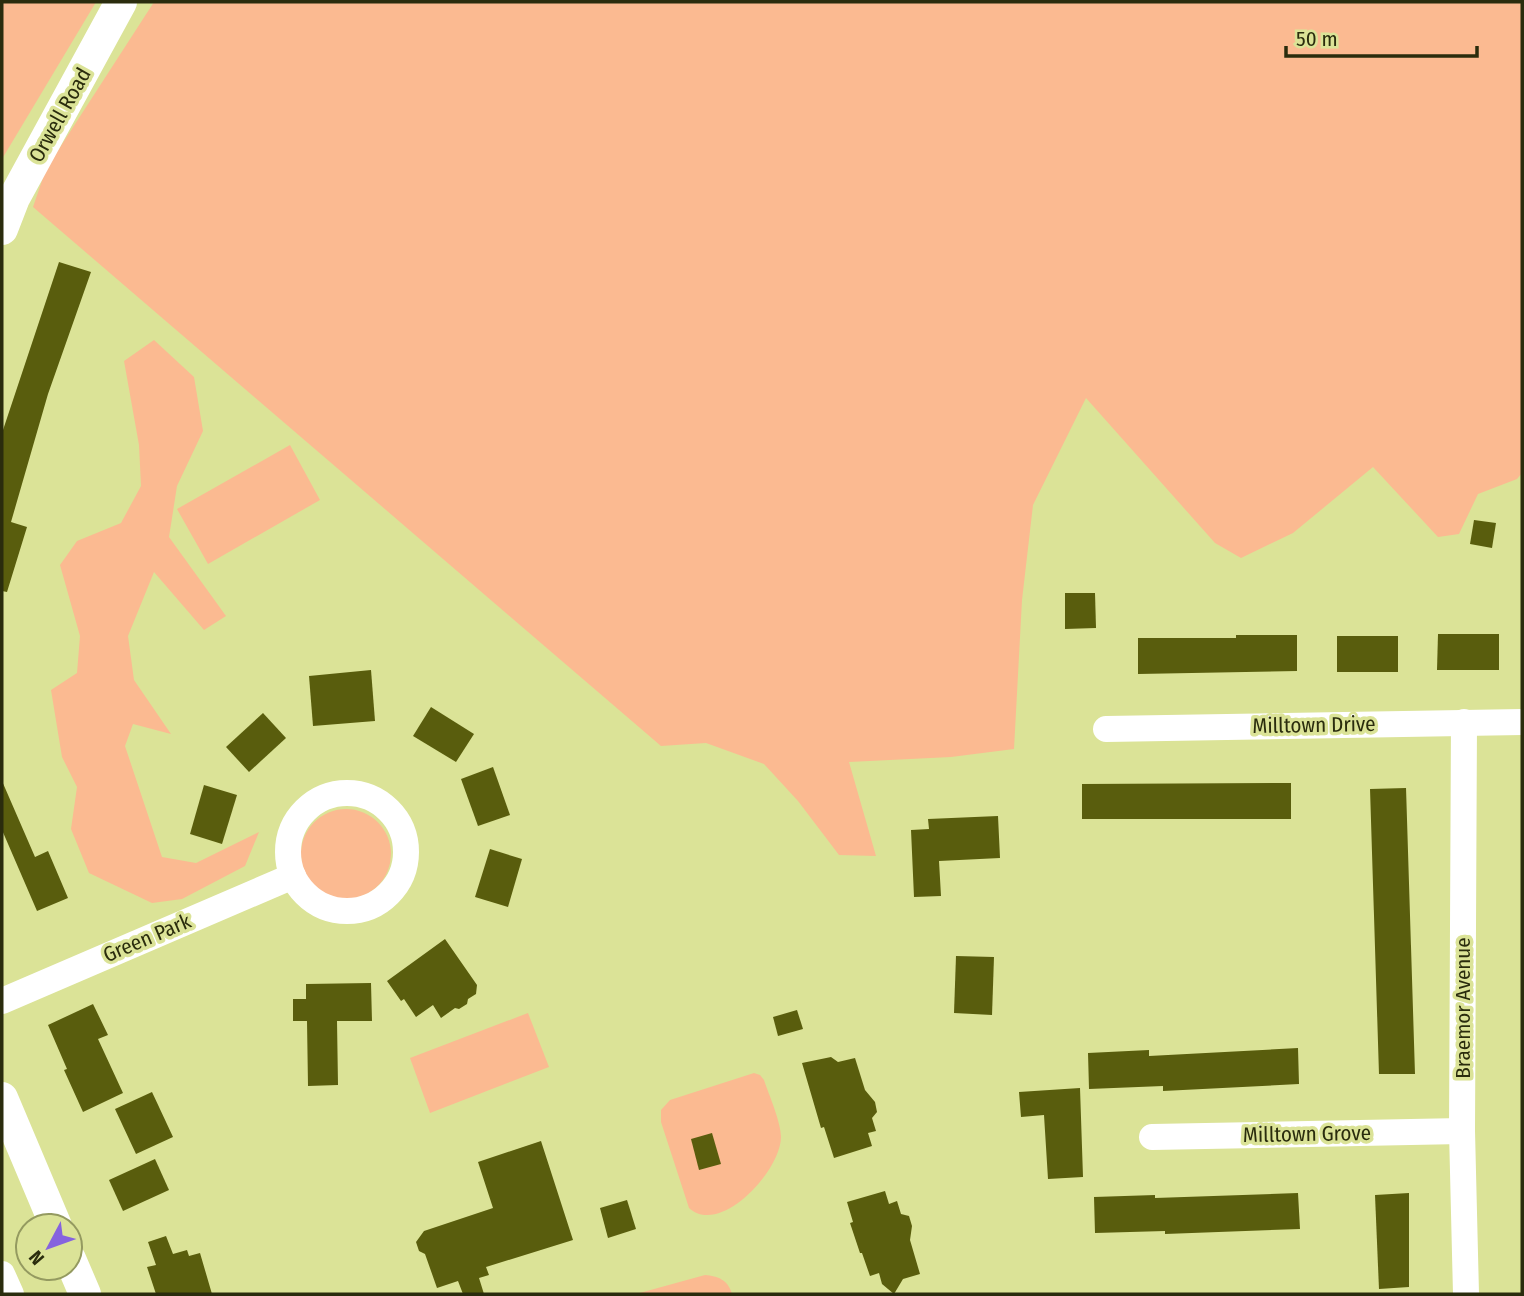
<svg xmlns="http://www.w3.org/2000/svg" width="1524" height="1296" viewBox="0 0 1524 1296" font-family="'Fira Sans Condensed',sans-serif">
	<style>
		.green { fill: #fbba91 }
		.building { fill: #595d0d }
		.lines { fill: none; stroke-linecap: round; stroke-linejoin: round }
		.minor { stroke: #fff; stroke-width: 26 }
		.tertiary { stroke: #fff; stroke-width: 32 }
		.labels { text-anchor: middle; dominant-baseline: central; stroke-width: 7; stroke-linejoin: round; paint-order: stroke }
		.street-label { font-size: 21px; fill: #2a2c0d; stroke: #dbe397 }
	</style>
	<rect width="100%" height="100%" fill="#dbe397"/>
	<!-- green -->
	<g class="green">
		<polygon points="2,2 96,2 2,159"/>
		<polygon points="154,2 1522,2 1522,473 1517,479 1478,494 1459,534 1438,537 1373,467 1293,533 1241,558 1215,543 1086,398 1033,505 1022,600 1014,749 951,757 849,762 876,856 839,855 798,801 764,764 706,743 661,746 33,207 46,169"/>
		<polygon points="154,340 194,377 203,431 177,486 169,537 226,616 204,630 154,572 128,636 134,680 171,734 133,724 125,746 162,857 196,863 259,832 245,866 182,899 152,903 89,873 71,829 77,787 62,757 51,690 77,673 80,636 60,565 77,541 121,523 141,486 139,445 124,361"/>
		<polygon points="290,445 320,500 208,564 177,509"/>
		<circle cx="346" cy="854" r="45"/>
		<polygon points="528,1013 549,1067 430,1113 410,1058"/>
		<path d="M 754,1073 L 760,1075 L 764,1080 C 769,1095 781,1122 781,1137 C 781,1170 721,1237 689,1208 L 661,1122 L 661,1110 L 670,1100 Z"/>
		<path d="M 705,1275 C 718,1276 728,1280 732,1294 L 636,1294 Z"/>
	</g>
	<!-- building -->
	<g class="building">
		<polygon points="59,262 91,272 48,394 11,522 27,527 7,592 2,591 2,433"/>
		<polygon points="1474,520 1496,523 1492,548 1470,544"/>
		<polygon points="1065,593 1095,593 1096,628 1065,629"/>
		<polygon points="1438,634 1499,634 1499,670 1437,670"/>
		<polygon points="1236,635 1297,635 1297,671 1138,674 1138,638 1236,638"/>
		<rect x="1337" y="636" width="61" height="36"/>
		<polygon points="371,670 375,721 313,726 309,676"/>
		<polygon points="431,707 474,734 456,762 413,736"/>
		<polygon points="263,713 286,738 249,772 226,747"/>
		<polygon points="493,767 510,815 478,826 461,779"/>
		<polygon points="2,781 35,857 48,851 68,898 37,911 2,830"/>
		<polygon points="1291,783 1291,819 1082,819 1082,784"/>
		<polygon points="204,785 237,795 222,844 190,834"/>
		<polygon points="1406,788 1415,1074 1379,1074 1370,789"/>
		<polygon points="998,816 1000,858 939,861 941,896 914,897 911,830 929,829 928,819"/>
		<polygon points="490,849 522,859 508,907 475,897"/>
		<polygon points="445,939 477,985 476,994 468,999 467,1004 459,1009 455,1008 441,1018 433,1005 416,1017 404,999 401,1001 387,981"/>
		<polygon points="956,956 994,957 992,1015 954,1013"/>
		<polygon points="371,983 372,1021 337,1021 338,1085 308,1086 307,1021 293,1021 293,999 306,999 306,984"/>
		<polygon points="93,1004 108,1035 98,1039 123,1093 83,1112 64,1070 67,1069 48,1025"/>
		<polygon points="797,1010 803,1029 778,1036 773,1017"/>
		<polygon points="1298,1048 1299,1084 1163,1091 1163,1086 1089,1089 1088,1053 1149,1050 1149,1056"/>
		<polygon points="831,1057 838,1062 855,1058 865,1090 875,1102 877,1112 872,1118 876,1131 868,1133 872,1146 834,1158 824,1127 821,1128 802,1063"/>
		<polygon points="1080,1088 1083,1177 1048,1179 1044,1115 1021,1117 1019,1092"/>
		<polygon points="152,1092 173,1137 136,1154 115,1109"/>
		<polygon points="712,1133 721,1164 699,1170 691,1139"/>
		<polygon points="541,1141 573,1240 486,1267 489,1275 479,1278 484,1294 463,1294 458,1281 437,1288 425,1254 419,1251 416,1242 424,1231 493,1208 478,1162"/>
		<polygon points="155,1159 169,1190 123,1211 109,1180"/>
		<polygon points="885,1191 889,1204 897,1201 901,1214 909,1216 912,1226 910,1240 920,1274 903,1279 894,1294 882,1284 879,1273 870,1276 862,1253 860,1253 850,1223 853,1222 847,1202"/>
		<polygon points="1298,1193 1300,1229 1165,1234 1165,1231 1095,1233 1094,1197 1155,1195 1155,1198"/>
		<polygon points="1409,1193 1409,1287 1379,1289 1375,1195"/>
		<polygon points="627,1200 636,1229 608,1238 600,1208"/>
		<polygon points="166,1236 173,1254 187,1250 189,1256 200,1253 212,1294 156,1294 147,1267 156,1265 148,1242"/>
	</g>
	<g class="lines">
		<!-- minor -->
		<g class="minor">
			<polyline points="1464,722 1462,1131 1466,1294"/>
			<polyline points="1106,729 1522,722"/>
			<circle cx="347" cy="852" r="59"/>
			<polyline points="2,1001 293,876"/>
			<polyline points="1152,1137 1462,1131"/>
			<polyline points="2,1274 11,1294"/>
		</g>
		<!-- tertiary -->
		<g class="tertiary">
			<polyline points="2,229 14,198 121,2"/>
			<polyline points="2,1098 56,1226"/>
			<polyline points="70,1259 85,1294"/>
		</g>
	</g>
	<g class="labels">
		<!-- street labels -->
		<g class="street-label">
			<text transform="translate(60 115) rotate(-61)">Orwell Road</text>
			<text transform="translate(1314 725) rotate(-1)">Milltown Drive</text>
			<text transform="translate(147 938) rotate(-23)">Green Park</text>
			<text transform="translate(1463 1008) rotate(-90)">Braemor Avenue</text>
			<text transform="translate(1307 1134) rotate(-1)">Milltown Grove</text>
		</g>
	</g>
	<!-- border -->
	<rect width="1524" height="1296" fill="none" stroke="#2a2c0d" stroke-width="7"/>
	<!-- north arrow -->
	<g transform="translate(49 1247) rotate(229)"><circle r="33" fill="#dbe397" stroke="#949a60" stroke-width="2"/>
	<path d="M0-5L12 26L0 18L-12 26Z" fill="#8663de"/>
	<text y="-10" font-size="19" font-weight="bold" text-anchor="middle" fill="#2a2c0d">N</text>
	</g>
	<!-- scale -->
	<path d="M1286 46v10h191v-10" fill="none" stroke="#2a2c0d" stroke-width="3.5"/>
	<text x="1296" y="46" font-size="21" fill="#2a2c0d" stroke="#dbe397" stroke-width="5" paint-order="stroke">50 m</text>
</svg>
